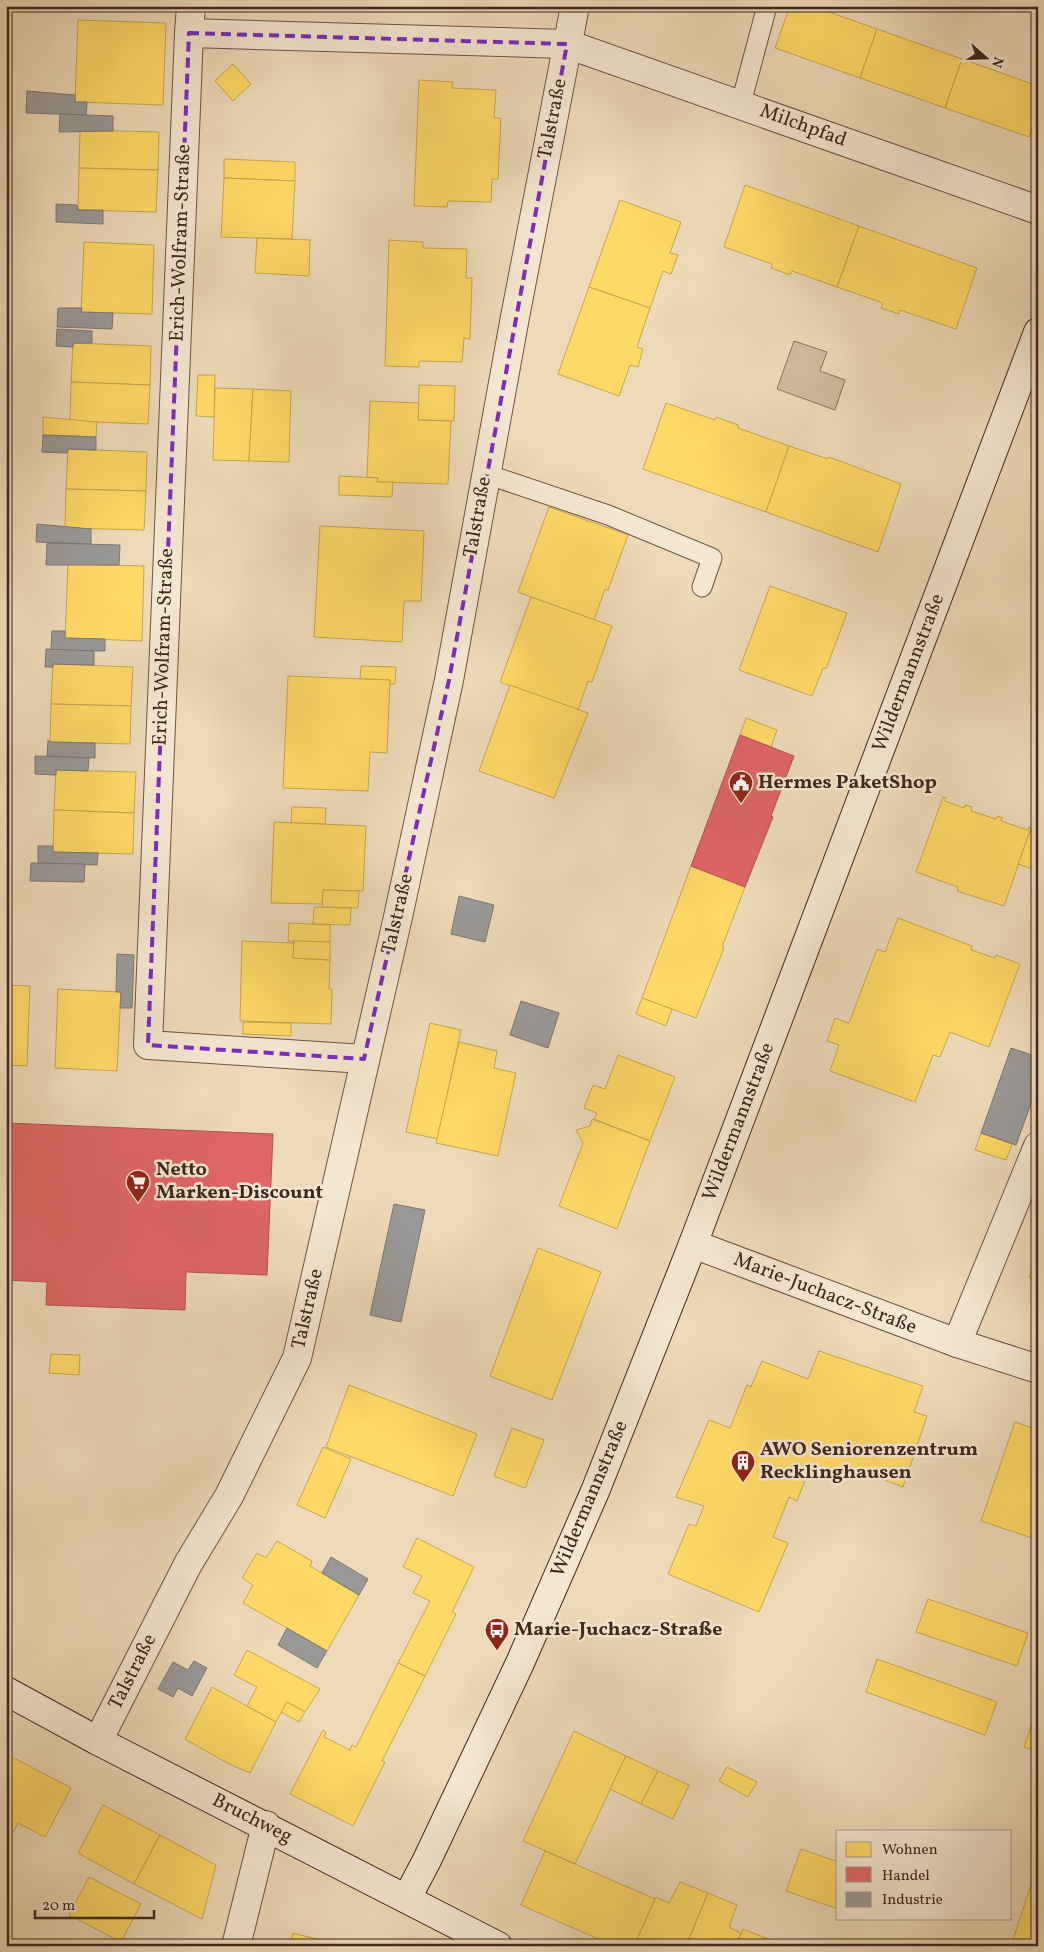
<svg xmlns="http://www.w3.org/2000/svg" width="1044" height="1952" viewBox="0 0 1044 1952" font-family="Vollkorn,serif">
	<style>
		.green { fill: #d0bc9e; stroke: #88725e }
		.homes { fill: #ffd966; stroke: #c5a450 }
		.shops { fill: #e06666; stroke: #b05350 }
		.industry { fill: #999; stroke: #7e7774 }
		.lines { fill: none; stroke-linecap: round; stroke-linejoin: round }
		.lane-casing { stroke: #6b5444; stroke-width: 21 }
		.street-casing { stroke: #6b5444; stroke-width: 30 }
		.secondary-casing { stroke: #3f271e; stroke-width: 30 }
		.lane { stroke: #f4e7d1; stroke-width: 19 }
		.street { stroke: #f4e7d1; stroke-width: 28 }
		.secondary { stroke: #f4e7d1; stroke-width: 28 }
		.marked { fill: none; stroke: #7b2cbf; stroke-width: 4; stroke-dasharray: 10 6; stroke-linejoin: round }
		.labels { text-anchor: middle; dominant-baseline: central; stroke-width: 5; stroke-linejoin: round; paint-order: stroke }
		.street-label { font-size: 20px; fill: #3f271e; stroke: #f4e7d1 }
		.poi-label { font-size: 20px; font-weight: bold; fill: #3f271e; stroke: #f4e7d1; text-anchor: start }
	</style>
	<rect width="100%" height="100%" fill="#eedab8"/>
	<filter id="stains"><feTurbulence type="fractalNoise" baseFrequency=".004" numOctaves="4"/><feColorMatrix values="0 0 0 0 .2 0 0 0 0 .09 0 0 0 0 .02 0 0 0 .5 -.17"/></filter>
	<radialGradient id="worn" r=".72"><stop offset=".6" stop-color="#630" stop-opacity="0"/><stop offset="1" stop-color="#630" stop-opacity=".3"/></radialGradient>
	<!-- green -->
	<polygon class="green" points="794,341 827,352 820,371 845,380 835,410 777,389"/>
	<!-- homes -->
	<g class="homes">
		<polygon points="790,6 812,6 877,29 860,78 775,48"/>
		<polygon points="78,20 166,23 163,105 75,102"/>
		<polygon points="877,29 962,59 945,108 860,78"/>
		<polygon points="962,59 1038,86 1038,113 1029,137 945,108"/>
		<polygon points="233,64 251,84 233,101 215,81"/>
		<polygon points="419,80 453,82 452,88 496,90 494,118 501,118 498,179 492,179 491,202 448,201 447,207 414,206"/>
		<polygon points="80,130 159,132 158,170 79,168"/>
		<polygon points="224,159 295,162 295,181 224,178"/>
		<polygon points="79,168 158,170 156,212 78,210"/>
		<polygon points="224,178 295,181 292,239 221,237"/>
		<polygon points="745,185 859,226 837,287 792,271 790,275 771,268 772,264 724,247"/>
		<polygon points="620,200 681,222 670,253 678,255 671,274 663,271 650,308 589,287"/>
		<polygon points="859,226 977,268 956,329 900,310 899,314 881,308 883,303 837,287"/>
		<polygon points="257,238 310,240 309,276 255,273"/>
		<polygon points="389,240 423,242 423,248 467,249 466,278 472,278 470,339 464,338 462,362 419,361 419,367 385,366"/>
		<polygon points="84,242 154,245 152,314 81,312"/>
		<polygon points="589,287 650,308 637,347 643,349 638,367 630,365 619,396 558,374"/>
		<polygon points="73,343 151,346 150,385 71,382"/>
		<polygon points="198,375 215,375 214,417 196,416"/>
		<polygon points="71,382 150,385 148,424 70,421"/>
		<polygon points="419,385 455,386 454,421 418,420"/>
		<polygon points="215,388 253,389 249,461 213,460"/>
		<polygon points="253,389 291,391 289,462 249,461"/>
		<polygon points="370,401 419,403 418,420 451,421 448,484 377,482 378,478 367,477"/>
		<polygon points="666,403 715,420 716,417 738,425 738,428 789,446 766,512 643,469"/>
		<polygon points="43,417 97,422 96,437 43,435"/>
		<polygon points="789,446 828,459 829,457 901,484 878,552 766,512"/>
		<polygon points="68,449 147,452 146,491 66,489"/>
		<polygon points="339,476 378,478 377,482 393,482 392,497 339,495"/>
		<polygon points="66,489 146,491 144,530 65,528"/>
		<polygon points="549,507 628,535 608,590 605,589 594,620 518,592"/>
		<polygon points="320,526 424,531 421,601 404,601 402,642 314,637"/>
		<polygon points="68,564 144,566 142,641 65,638"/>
		<polygon points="770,586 847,613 826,669 823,668 812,696 739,670"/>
		<polygon points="531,597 612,626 592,682 588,681 578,710 500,682"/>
		<polygon points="53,664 133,667 131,706 51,704"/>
		<polygon points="361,666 396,667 395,684 390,684 390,680 360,679"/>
		<polygon points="288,676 390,680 387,753 370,752 368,791 283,788"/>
		<polygon points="510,685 588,713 554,798 479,771"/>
		<polygon points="51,704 131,706 130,744 50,742"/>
		<polygon points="746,718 777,730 771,747 740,735"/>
		<polygon points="56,770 136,772 134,813 54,810"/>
		<polygon points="943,797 946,798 945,801 964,808 965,805 972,807 971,811 996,819 998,816 1002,818 1001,821 1028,830 1029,827 1031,828 1004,906 957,891 958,887 916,872"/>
		<polygon points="292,807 326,808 325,824 291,823"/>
		<polygon points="54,810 134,813 133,854 53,852"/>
		<polygon points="274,822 366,826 363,891 323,890 322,904 271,903"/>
		<polygon points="1030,831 1038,834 1038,871 1018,864"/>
		<polygon points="691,866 745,887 722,947 724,948 696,1018 642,998"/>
		<polygon points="323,890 359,891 358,908 322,907"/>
		<polygon points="314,907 351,908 350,925 313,924"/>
		<polygon points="898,918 972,946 971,950 995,958 996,955 1020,964 989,1047 950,1032 940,1057 933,1055 915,1102 830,1071 839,1045 827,1041 835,1018 849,1023 877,949 885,952"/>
		<polygon points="289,923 330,925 330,942 288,941"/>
		<polygon points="242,941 294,943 293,958 330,960 329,989 332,989 331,1024 240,1021"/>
		<polygon points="294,941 330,942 330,960 293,958"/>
		<polygon points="6,985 30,986 27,1066 6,1065"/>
		<polygon points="58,989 121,992 117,1071 55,1068"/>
		<polygon points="642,998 672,1009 666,1026 636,1014"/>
		<polygon points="243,1022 291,1023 291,1036 243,1034"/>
		<polygon points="430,1023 461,1030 438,1139 406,1132"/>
		<polygon points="459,1042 497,1051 494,1068 516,1073 498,1156 436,1143"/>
		<polygon points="618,1055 675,1077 650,1141 594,1119 597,1113 584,1108 593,1085 605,1089"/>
		<polygon points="592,1119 650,1141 617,1229 559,1206 583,1143 576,1130 590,1126"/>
		<polygon points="981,1133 1012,1144 1006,1160 975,1150"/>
		<polygon points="538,1248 601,1272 552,1400 490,1376"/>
		<polygon points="1038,1252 1038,1281 1029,1278"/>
		<polygon points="819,1351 923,1386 914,1412 927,1416 903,1487 855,1469 852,1479 811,1465 797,1501 789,1497 773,1537 788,1543 759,1612 668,1574 689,1524 696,1526 704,1506 676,1497 709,1420 730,1428 747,1385 751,1387 762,1361 808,1379"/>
		<polygon points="51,1354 80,1355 79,1375 49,1373"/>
		<polygon points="349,1385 477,1434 453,1496 326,1447"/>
		<polygon points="1015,1422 1038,1430 1038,1540 981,1521"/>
		<polygon points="512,1428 544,1440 525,1488 494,1476"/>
		<polygon points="323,1447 351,1459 325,1518 297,1505"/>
		<polygon points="417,1538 474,1567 452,1612 456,1614 425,1676 398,1663 430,1601 413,1593 422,1576 403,1567"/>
		<polygon points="277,1541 312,1561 310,1566 359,1595 327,1651 243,1603 253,1585 242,1578 257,1553 266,1558"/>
		<polygon points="928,1599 1028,1633 1017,1666 916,1632"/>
		<polygon points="247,1650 320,1689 305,1712 287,1702 276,1722 247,1706 257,1687 234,1675"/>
		<polygon points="877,1659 997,1702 985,1735 866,1692"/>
		<polygon points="398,1663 425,1676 382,1761 385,1762 353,1826 290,1794 323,1730 326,1732 324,1737 350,1750 352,1745 356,1747"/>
		<polygon points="212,1687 276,1722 250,1773 227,1763 185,1739"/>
		<polygon points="287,1702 305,1712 299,1722 281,1712"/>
		<polygon points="1038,1705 1038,1752 1024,1747"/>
		<polygon points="574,1731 626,1756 575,1864 523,1841"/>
		<polygon points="10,1756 71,1788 45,1837 18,1823 8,1842 6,1841 6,1763"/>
		<polygon points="626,1756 658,1771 641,1804 610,1789"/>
		<polygon points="727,1767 757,1782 748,1797 719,1781"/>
		<polygon points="658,1771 689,1785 673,1819 641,1804"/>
		<polygon points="103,1805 160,1835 134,1884 78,1853"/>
		<polygon points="160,1835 216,1865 202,1919 134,1884"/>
		<polygon points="801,1849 838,1862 838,1909 786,1891"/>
		<polygon points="545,1851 655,1899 634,1946 614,1946 521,1905"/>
		<polygon points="1038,1863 1038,1946 1011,1946"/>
		<polygon points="89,1877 141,1904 121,1942 69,1915"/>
		<polygon points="680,1882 708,1893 686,1946 634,1946 656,1897 669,1903"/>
		<polygon points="708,1893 737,1905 729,1927 741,1933 736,1946 686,1946"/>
		<polygon points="743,1929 786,1946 736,1946"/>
		<polygon points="293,1933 344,1946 289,1946"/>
		<polygon points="110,1942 121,1944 122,1942 135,1946 109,1946"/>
	</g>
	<!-- shops -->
	<g class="shops">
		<polygon points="740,735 794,756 771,816 773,817 745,887 691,866"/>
		<polygon points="6,1123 273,1134 267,1275 186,1272 185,1310 46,1305 47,1282 6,1280"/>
	</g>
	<!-- industry -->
	<g class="industry">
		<polygon points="27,91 75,95 75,102 87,102 86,115 26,113"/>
		<polygon points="60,114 113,116 113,131 59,132"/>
		<polygon points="56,204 77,205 78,210 103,210 103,224 56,222"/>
		<polygon points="58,308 82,308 81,312 113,313 112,329 57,327"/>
		<polygon points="57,329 92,331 92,343 73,343 73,347 56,346"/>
		<polygon points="43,435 96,437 96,450 68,449 67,453 42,452"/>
		<polygon points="37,524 91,529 91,544 36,542"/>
		<polygon points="47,543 120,545 119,565 46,565"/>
		<polygon points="52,631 65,631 65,638 105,639 105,651 51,650"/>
		<polygon points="46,649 94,651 94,665 53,664 53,667 45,667"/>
		<polygon points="48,740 50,742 95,743 95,758 47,756"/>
		<polygon points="35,756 89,758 88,771 56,770 56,775 35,774"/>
		<polygon points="38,846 53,846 53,852 98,853 97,865 38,863"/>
		<polygon points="31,863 85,864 84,882 30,881"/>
		<polygon points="459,896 494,905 485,942 451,934"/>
		<polygon points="117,954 134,955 132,1008 120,1008 121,992 116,992"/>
		<polygon points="521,1001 559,1013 548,1048 510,1035"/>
		<polygon points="1011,1048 1038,1057 1038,1084 1016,1145 981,1133"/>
		<polygon points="394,1204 425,1210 401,1322 370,1315"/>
		<polygon points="331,1557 368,1579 359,1595 322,1573"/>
		<polygon points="287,1628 327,1651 317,1668 278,1645"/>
		<polygon points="194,1661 207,1668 192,1696 178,1688 173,1697 158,1689 173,1662 188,1670"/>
	</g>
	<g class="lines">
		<defs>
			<g id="lane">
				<polyline points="741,103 767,6"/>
				<polyline points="486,474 608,515 712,558 702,587"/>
			</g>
			<g id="street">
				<polyline points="189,33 191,6"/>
				<polyline points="364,1059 148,1045 189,33 567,44 1038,210"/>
				<polyline points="693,1244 957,1343 1038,1369"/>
				<polyline points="957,1343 1038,1146"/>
				<polyline points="98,1741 188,1564 229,1496 297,1358 398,917 449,680 515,317 575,6"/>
				<polyline points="236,1946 266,1825"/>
			</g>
			<g id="secondary">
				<polyline points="6,1691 98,1741 498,1946"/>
				<polyline points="407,1898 427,1860 520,1663 596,1489 693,1244 1038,332"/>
			</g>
		</defs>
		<!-- lane casing -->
		<use href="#lane" class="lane-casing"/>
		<!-- street casing -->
		<use href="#street" class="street-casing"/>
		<!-- secondary casing -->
		<use href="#secondary" class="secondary-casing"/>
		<!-- lane -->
		<use href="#lane" class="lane"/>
		<!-- street -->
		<use href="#street" class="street"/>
		<!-- secondary -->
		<use href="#secondary" class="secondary"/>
	</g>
	<!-- marked area -->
	<path class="marked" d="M 189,33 L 567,44 L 449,680 L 364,1059 L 148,1045 Z"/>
	<!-- icons -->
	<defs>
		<symbol id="civic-pin" viewBox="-11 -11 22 30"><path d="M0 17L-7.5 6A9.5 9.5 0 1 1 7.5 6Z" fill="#8f2418" stroke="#f4e7d1"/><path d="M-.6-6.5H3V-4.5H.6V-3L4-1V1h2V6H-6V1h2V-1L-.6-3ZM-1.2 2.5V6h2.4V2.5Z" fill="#fff"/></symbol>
		<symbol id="supermarket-pin" viewBox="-11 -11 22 30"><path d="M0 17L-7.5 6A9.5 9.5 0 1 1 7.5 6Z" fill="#8f2418" stroke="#f4e7d1"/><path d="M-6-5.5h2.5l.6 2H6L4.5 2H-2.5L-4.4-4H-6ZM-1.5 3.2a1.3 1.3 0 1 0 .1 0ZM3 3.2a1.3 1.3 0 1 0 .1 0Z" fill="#fff"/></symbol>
		<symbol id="building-pin" viewBox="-11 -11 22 30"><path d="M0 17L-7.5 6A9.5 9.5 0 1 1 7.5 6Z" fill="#8f2418" stroke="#f4e7d1"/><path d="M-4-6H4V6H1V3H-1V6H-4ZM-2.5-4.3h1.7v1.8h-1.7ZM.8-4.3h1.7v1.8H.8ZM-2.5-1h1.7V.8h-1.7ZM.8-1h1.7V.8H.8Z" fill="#fff"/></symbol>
		<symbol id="bus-pin" viewBox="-11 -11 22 30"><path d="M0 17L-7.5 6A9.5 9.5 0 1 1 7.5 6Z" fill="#8f2418" stroke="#f4e7d1"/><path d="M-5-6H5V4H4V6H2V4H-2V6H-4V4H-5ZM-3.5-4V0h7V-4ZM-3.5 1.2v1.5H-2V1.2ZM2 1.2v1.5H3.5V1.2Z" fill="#fff"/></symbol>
	</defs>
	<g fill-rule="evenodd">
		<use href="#civic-pin" x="727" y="769" width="28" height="38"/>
		<use href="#supermarket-pin" x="124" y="1168" width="28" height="38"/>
		<use href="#building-pin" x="729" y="1448" width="28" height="38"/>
		<use href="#bus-pin" x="483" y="1616" width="28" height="38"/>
	</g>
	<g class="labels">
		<!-- street labels -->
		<g class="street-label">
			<text transform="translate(553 119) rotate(-79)">Talstraße</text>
			<text transform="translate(803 126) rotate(20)">Milchpfad</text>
			<text transform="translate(181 243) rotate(-88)">Erich-Wolfram-Straße</text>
			<text transform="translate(478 517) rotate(-80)">Talstraße</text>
			<text transform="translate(164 647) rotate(-88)">Erich-Wolfram-Straße</text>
			<text transform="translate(909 673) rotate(-69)">Wildermannstraße</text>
			<text transform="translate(398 914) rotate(-77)">Talstraße</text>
			<text transform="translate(739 1122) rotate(-69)">Wildermannstraße</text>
			<text transform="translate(825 1294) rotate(21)">Marie-Juchacz-Straße</text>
			<text transform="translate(308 1309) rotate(-77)">Talstraße</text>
			<text transform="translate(590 1499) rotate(-67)">Wildermannstraße</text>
			<text transform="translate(133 1672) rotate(-63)">Talstraße</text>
			<text transform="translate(252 1819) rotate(27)">Bruchweg</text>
		</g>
		<!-- poi labels -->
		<g class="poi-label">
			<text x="758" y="783">Hermes PaketShop</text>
			<text x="156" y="1170">Netto<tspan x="156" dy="23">Marken-Discount</tspan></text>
			<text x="760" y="1450">AWO Seniorenzentrum<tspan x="760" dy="23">Recklinghausen</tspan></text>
			<text x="514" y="1630">Marie-Juchacz-Straße</text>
		</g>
	</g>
	<!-- margin -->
	<rect width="1044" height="1952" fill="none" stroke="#eedab8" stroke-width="25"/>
	<rect x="8" y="8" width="1029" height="1937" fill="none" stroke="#3f271e" stroke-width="2.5"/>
	<rect x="12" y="12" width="1019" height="1927" fill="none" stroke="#3f271e"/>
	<!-- legend -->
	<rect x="836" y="1830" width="175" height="90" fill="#f4e7d1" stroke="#ac9a89"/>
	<rect x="846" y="1842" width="25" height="15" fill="#ffd966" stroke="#ac9a89"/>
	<text x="882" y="1854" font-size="15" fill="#3f271e">Wohnen</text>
	<rect x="846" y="1867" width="25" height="15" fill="#e06666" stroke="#ac9a89"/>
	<text x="882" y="1880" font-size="15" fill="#3f271e">Handel</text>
	<rect x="846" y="1892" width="25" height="15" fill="#999999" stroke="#ac9a89"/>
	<text x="882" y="1904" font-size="15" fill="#3f271e">Industrie</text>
	<!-- north arrow -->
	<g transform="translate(986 58) rotate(110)" stroke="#f4e7d1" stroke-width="4" paint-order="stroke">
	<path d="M0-4L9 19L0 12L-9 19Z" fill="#3f271e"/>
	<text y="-8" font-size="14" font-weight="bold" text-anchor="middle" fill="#3f271e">N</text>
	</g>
	<!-- scale -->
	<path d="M35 1910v8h119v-8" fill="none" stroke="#3f271e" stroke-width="2.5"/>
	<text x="42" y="1910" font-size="15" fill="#3f271e" stroke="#f4e7d1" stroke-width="4" paint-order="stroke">20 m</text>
	<rect width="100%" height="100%" filter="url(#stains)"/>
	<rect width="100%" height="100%" fill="url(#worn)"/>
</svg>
